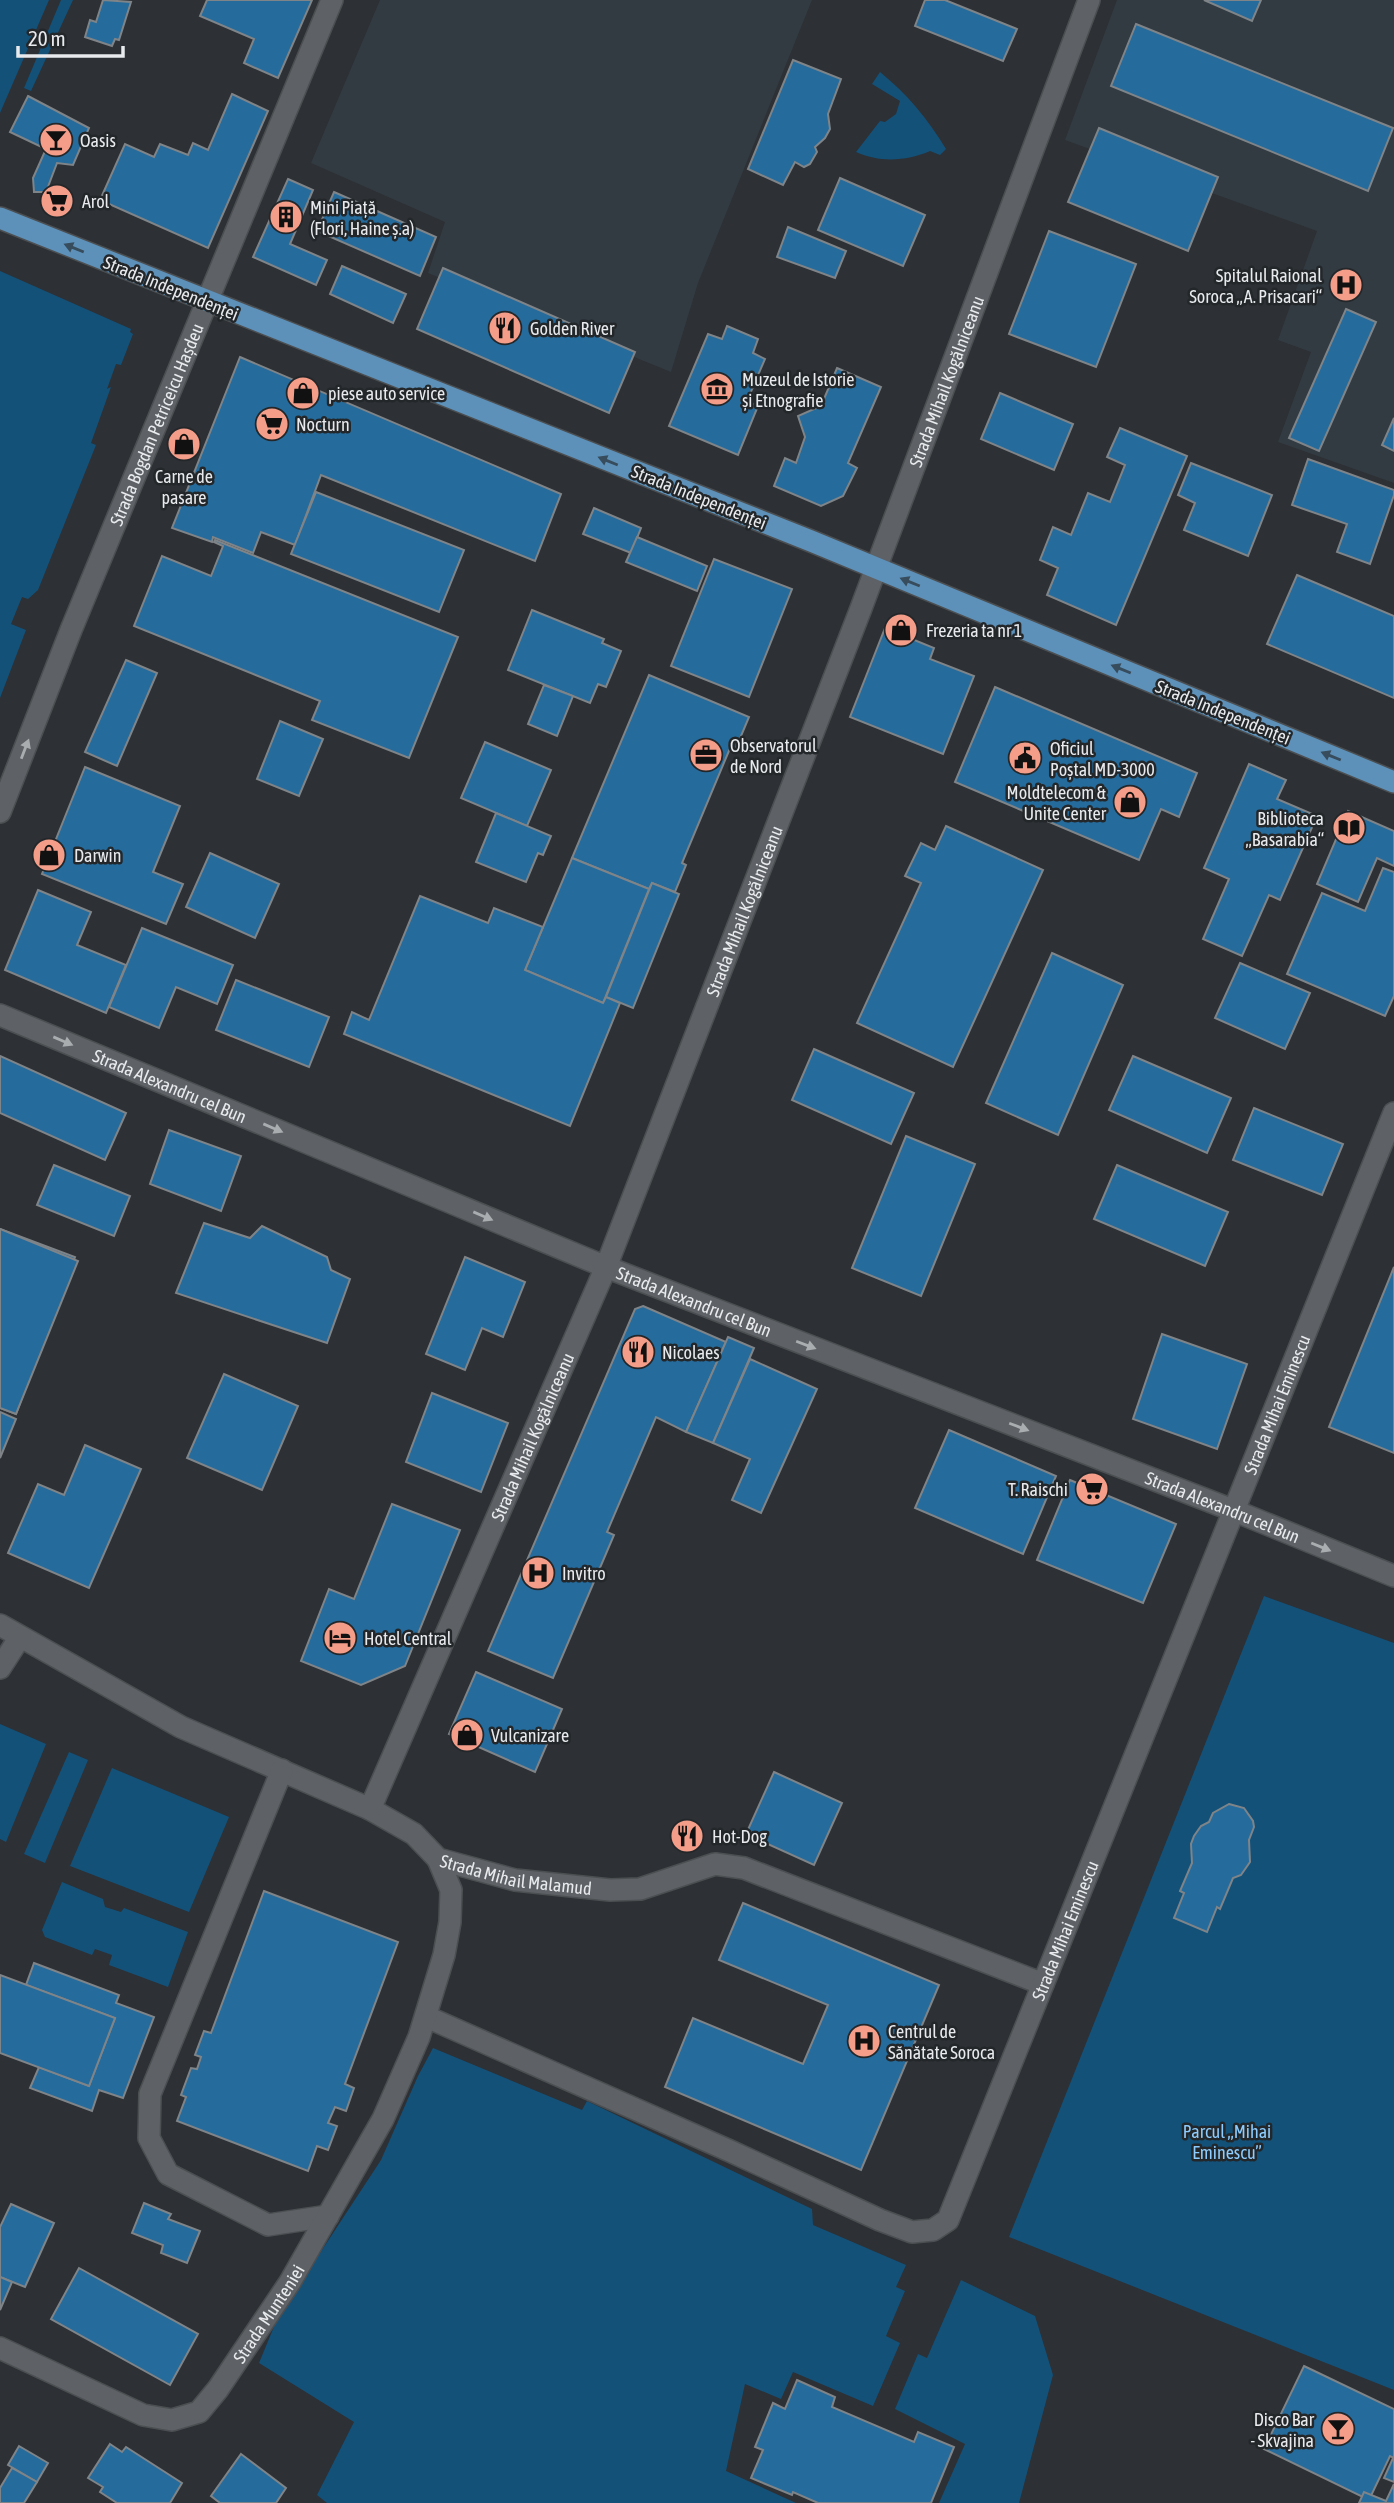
<svg xmlns="http://www.w3.org/2000/svg" width="1394" height="2503" viewBox="0 0 1394 2503" font-family="'Asap Condensed',sans-serif">
	<style>
		.built { fill: #323b42 }
		.green { fill: #135179 }
		.building { fill: #256b9c; stroke: #7f8488; stroke-width: 2 }
		.lines { fill: none; stroke-linecap: round; stroke-linejoin: round }
		.minor-casing { stroke: #4c4f52; stroke-width: 24 }
		.major-casing { stroke: #4c4f52; stroke-width: 24 }
		.minor { stroke: #5e6266; stroke-width: 21 }
		.major { stroke: #5d91b9; stroke-width: 21 }
		.oneway { fill: #374c5c }
		.oneway2 { fill: #aaadb0 }
		.labels { text-anchor: middle; dominant-baseline: central; stroke-width: 5; stroke-linejoin: round; paint-order: stroke }
		.poi-label { font-size: 18px; fill: #e8eaed; stroke: #23272a; text-anchor: start }
		.street-label { font-size: 18px; fill: #e8eaed; stroke: #23272a }
		.park-label { font-size: 18px; fill: #8dccfe; stroke: #23272a }
	</style>
	<rect width="100%" height="100%" fill="#2d3034"/>
	<!-- built -->
	<g class="built">
		<polygon points="380,0 812,0 698,283 671,372 428,273 445,222 311,163"/>
		<polygon points="1117,0 1394,0 1394,483 1278,442 1311,352 1278,340 1317,231 1065,140"/>
	</g>
	<!-- green -->
	<g class="green">
		<polygon points="0,0 49,0 0,113"/>
		<polygon points="61,0 73,0 31,91 24,88"/>
		<path d="M 880,72 C 907,94 928,119 946,149 L 940,155 L 930,151 C 907,161 880,163 856,152 L 880,121 L 885,122 L 896,114 L 900,101 L 872,84 Z"/>
		<polygon points="0,271 131,329 130,332 133,334 121,365 116,364 107,389 111,387 91,443 96,445 38,590 28,599 22,597 11,624 26,630 0,698"/>
		<polygon points="1264,1596 1394,1643 1394,2390 1009,2237"/>
		<polygon points="0,1724 46,1744 6,1842 0,1839"/>
		<polygon points="69,1752 88,1760 45,1863 24,1854"/>
		<polygon points="112,1768 229,1817 189,1912 70,1866"/>
		<polygon points="62,1882 103,1899 105,1907 121,1912 124,1908 188,1932 168,1987 109,1965 112,1955 95,1949 92,1955 45,1937 42,1930"/>
		<polygon points="433,2048 582,2110 587,2101 812,2209 813,2225 906,2265 896,2287 905,2291 886,2336 900,2343 873,2406 793,2372 781,2399 745,2384 726,2471 796,2503 327,2503 317,2495 354,2422 259,2363 278,2317 381,2160 418,2076"/>
		<polygon points="961,2280 1035,2316 1053,2375 1019,2503 939,2503 965,2444 895,2409 918,2354 927,2358"/>
	</g>
	<!-- building -->
	<g class="building">
		<polygon points="103,0 131,2 119,40 115,39 112,46 85,37 90,20 96,22"/>
		<polygon points="207,0 312,0 278,78 244,63 254,39 200,16"/>
		<polygon points="925,0 945,0 1017,29 1003,61 915,26"/>
		<polygon points="1204,0 1261,0 1252,21"/>
		<polygon points="1136,24 1393,128 1368,191 1111,86"/>
		<polygon points="793,60 841,79 828,114 830,129 825,138 815,147 817,152 810,164 804,167 795,162 783,185 748,169"/>
		<polygon points="232,94 268,111 208,248 100,200 125,144 154,157 160,144 188,155 193,143 208,150"/>
		<polygon points="28,96 89,128 73,165 57,163 46,192 34,192 33,178 46,149 10,132"/>
		<polygon points="1099,128 1218,177 1188,251 1068,202"/>
		<polygon points="840,178 925,215 903,266 818,230"/>
		<polygon points="288,179 313,190 290,244 327,260 316,285 253,257"/>
		<polygon points="334,192 436,237 420,276 317,231"/>
		<polygon points="788,227 846,251 835,278 777,257"/>
		<polygon points="1049,231 1136,264 1096,367 1009,334"/>
		<polygon points="342,266 406,294 393,323 330,294"/>
		<polygon points="443,268 635,352 609,413 417,329"/>
		<polygon points="1346,309 1376,322 1319,451 1289,438"/>
		<polygon points="727,326 758,339 753,353 765,359 747,401 758,406 738,455 669,426 708,334 722,339"/>
		<polygon points="240,357 561,494 535,561 321,475 295,545 261,532 253,553 213,537 212,542 172,528"/>
		<polygon points="837,368 881,387 848,463 857,468 843,496 821,506 774,486 785,458 796,463 805,437 798,416 821,406"/>
		<polygon points="1000,393 1073,424 1054,470 981,439"/>
		<polygon points="1394,418 1394,451 1382,445"/>
		<polygon points="1120,428 1187,456 1116,625 1047,595 1058,568 1040,560 1053,527 1071,535 1088,493 1110,502 1125,465 1107,457"/>
		<polygon points="1308,459 1394,490 1394,495 1370,564 1337,552 1347,524 1292,505"/>
		<polygon points="1191,463 1272,495 1248,556 1184,530 1195,503 1178,495"/>
		<polygon points="316,492 464,550 439,612 291,554"/>
		<polygon points="594,508 641,528 631,553 583,534"/>
		<polygon points="637,537 707,566 697,591 626,562"/>
		<polygon points="215,540 458,637 409,758 312,720 320,701 134,626 162,556 211,576 223,546 214,542"/>
		<polygon points="714,559 792,589 749,697 671,666"/>
		<polygon points="1297,575 1394,616 1394,698 1267,644"/>
		<polygon points="532,610 604,639 602,643 621,651 606,687 598,684 590,703 508,670"/>
		<polygon points="885,628 934,648 930,659 974,676 943,754 850,717"/>
		<polygon points="126,660 157,673 117,766 85,752"/>
		<polygon points="649,675 749,717 736,748 731,746 682,863 686,865 675,892 652,883 649,889 572,858"/>
		<polygon points="544,685 573,696 557,736 528,724"/>
		<polygon points="995,687 1197,773 1179,817 1161,809 1139,860 955,782"/>
		<polygon points="280,721 323,739 299,796 257,779"/>
		<polygon points="485,742 551,770 527,826 461,798"/>
		<polygon points="1249,764 1286,780 1277,799 1317,816 1280,900 1269,895 1242,956 1203,939 1229,879 1204,868"/>
		<polygon points="85,767 180,806 153,872 183,884 166,924 42,874"/>
		<polygon points="1348,811 1394,831 1394,866 1377,858 1358,902 1317,884"/>
		<polygon points="496,813 551,836 543,855 538,853 526,882 476,862"/>
		<polygon points="946,826 1043,870 953,1067 857,1023 921,883 905,876 921,843 935,850"/>
		<polygon points="210,853 279,884 255,938 186,907"/>
		<polygon points="572,858 649,889 603,1003 525,970"/>
		<polygon points="1383,868 1394,872 1394,996 1385,1016 1287,974 1322,893 1365,911"/>
		<polygon points="652,883 679,894 633,1008 606,997"/>
		<polygon points="38,890 91,912 77,945 126,965 106,1013 5,970"/>
		<polygon points="420,896 488,923 494,908 543,927 525,970 603,1003 606,997 620,1003 570,1126 344,1034 352,1012 369,1020"/>
		<polygon points="142,928 233,965 217,1004 176,987 159,1028 109,1007"/>
		<polygon points="1052,953 1123,985 1058,1135 986,1103"/>
		<polygon points="1240,963 1310,993 1285,1049 1215,1018"/>
		<polygon points="236,980 329,1017 309,1067 216,1030"/>
		<polygon points="814,1049 914,1093 891,1144 792,1100"/>
		<polygon points="0,1056 126,1113 105,1160 0,1113"/>
		<polygon points="1133,1056 1231,1098 1207,1153 1109,1110"/>
		<polygon points="1254,1108 1343,1144 1322,1195 1233,1160"/>
		<polygon points="169,1130 241,1156 221,1211 150,1184"/>
		<polygon points="906,1136 975,1164 921,1296 852,1268"/>
		<polygon points="54,1165 130,1196 114,1236 37,1205"/>
		<polygon points="1117,1165 1228,1212 1205,1266 1094,1219"/>
		<polygon points="204,1223 250,1238 262,1226 327,1257 331,1270 350,1279 327,1343 176,1293"/>
		<polygon points="0,1229 75,1257 16,1414 0,1408"/>
		<polygon points="0,1229 78,1261 16,1414 0,1408"/>
		<polygon points="465,1257 525,1282 503,1337 482,1328 465,1370 426,1354"/>
		<polygon points="1394,1267 1394,1453 1329,1427"/>
		<polygon points="643,1306 726,1342 686,1432 656,1417 607,1532 614,1535 553,1678 488,1651 635,1309"/>
		<polygon points="1162,1334 1247,1364 1217,1449 1133,1419"/>
		<polygon points="728,1337 754,1348 713,1443 686,1432"/>
		<polygon points="750,1359 817,1389 761,1513 732,1500 750,1459 713,1443"/>
		<polygon points="224,1374 298,1406 262,1490 187,1458"/>
		<polygon points="432,1393 508,1423 481,1492 406,1462"/>
		<polygon points="0,1412 16,1419 0,1458"/>
		<polygon points="949,1430 1056,1476 1023,1554 915,1508"/>
		<polygon points="85,1445 141,1469 89,1588 8,1553 38,1484 64,1495"/>
		<polygon points="1070,1480 1176,1524 1143,1603 1037,1560"/>
		<polygon points="392,1504 460,1530 405,1666 361,1685 301,1661 329,1589 354,1599"/>
		<polygon points="476,1672 562,1709 535,1772 449,1734"/>
		<polygon points="774,1772 842,1803 814,1865 746,1834"/>
		<polygon points="1229,1804 1244,1808 1253,1821 1254,1827 1249,1840 1250,1862 1241,1875 1233,1878 1220,1909 1217,1907 1207,1932 1174,1918 1184,1893 1180,1891 1192,1863 1191,1844 1194,1836 1201,1826 1209,1822 1213,1813"/>
		<polygon points="264,1891 398,1942 345,2084 354,2088 346,2111 335,2107 328,2123 337,2126 328,2150 317,2146 308,2171 177,2121 186,2097 181,2095 191,2068 197,2069 201,2057 195,2055 204,2031 211,2033"/>
		<polygon points="743,1903 939,1985 861,2170 665,2087 693,2018 803,2064 828,2005 719,1960"/>
		<polygon points="34,1963 119,1995 116,2003 154,2017 123,2098 99,2090 92,2111 30,2088 39,2067 89,2086 115,2018 26,1985"/>
		<polygon points="0,1975 115,2018 89,2086 0,2053"/>
		<polygon points="144,2203 171,2214 168,2219 200,2231 187,2263 161,2253 163,2245 132,2233"/>
		<polygon points="11,2204 54,2223 25,2287 0,2277 0,2227"/>
		<polygon points="79,2268 198,2334 170,2385 51,2319"/>
		<polygon points="0,2277 12,2282 0,2310"/>
		<polygon points="1304,2366 1394,2409 1394,2458 1390,2456 1369,2500 1264,2449"/>
		<polygon points="797,2380 835,2397 832,2407 914,2442 918,2432 954,2447 931,2503 818,2503 793,2492 792,2495 751,2478 763,2450 755,2447 773,2403 785,2409"/>
		<polygon points="110,2444 122,2452 126,2447 182,2483 170,2503 117,2503 100,2492 103,2487 88,2478"/>
		<polygon points="19,2446 48,2463 37,2482 8,2465"/>
		<polygon points="241,2454 286,2488 276,2503 220,2503 211,2496"/>
		<polygon points="1394,2456 1394,2482 1384,2478"/>
		<polygon points="12,2468 37,2482 24,2503 0,2503 0,2488"/>
		<polygon points="1394,2484 1394,2503 1359,2503 1364,2492 1386,2501"/>
	</g>
	<g class="lines">
		<defs>
			<g id="minor">
				<path id="s1" d="M 0,812 L 71,630 L 332,0"/>
				<path id="s2" d="M 0,1015 L 606,1267 L 1235,1511 L 1394,1576"/>
				<path id="s3" d="M 0,1625 L 181,1727 L 370,1809 L 414,1834 L 438,1859 L 515,1880 L 610,1890 L 640,1889 L 715,1864 L 744,1868 L 1043,1984"/>
				<polyline points="0,1668 20,1637"/>
				<polyline points="282,1770 150,2094 149,2138 168,2174 268,2225 328,2216"/>
				<path id="s4" d="M 370,1809 L 606,1267 L 860,611 L 1089,0"/>
				<path id="s5" d="M 427,2017 L 730,2151 L 880,2220 L 912,2232 L 933,2230 L 948,2220 L 1394,1113"/>
				<path id="s6" d="M 0,2348 L 143,2415 L 172,2420 L 199,2412 L 218,2389 L 290,2282 L 383,2119 L 419,2037 L 444,1955 L 450,1922 L 451,1890 L 438,1859"/>
			</g>
			<polyline id="major" points="0,218 811,541 1394,782"/>
		</defs>
		<!-- minor casing -->
		<use href="#minor" class="minor-casing"/>
		<!-- major casing -->
		<use href="#major" class="major-casing"/>
		<!-- minor -->
		<use href="#minor" class="minor"/>
		<!-- major -->
		<use href="#major" class="major"/>
	</g>
	<!-- one-way arrows -->
	<defs><path id="oneway-solid" d="M-6-.8H1V-3.2L6.5 0L1 3.2V.8H-6Z" transform="scale(1.75)"/></defs>
	<g class="oneway">
		<use href="#oneway-solid" transform="translate(74 248) rotate(-158)"/>
		<use href="#oneway-solid" transform="translate(608 461) rotate(-158)"/>
		<use href="#oneway-solid" transform="translate(910 582) rotate(-158)"/>
		<use href="#oneway-solid" transform="translate(1121 669) rotate(-158)"/>
		<use href="#oneway-solid" transform="translate(1331 756) rotate(-158)"/>
	</g>
	<g class="oneway2">
		<use href="#oneway-solid" transform="translate(25 749) rotate(-69)"/>
		<use href="#oneway-solid" transform="translate(63 1041) rotate(23)"/>
		<use href="#oneway-solid" transform="translate(273 1128) rotate(23)"/>
		<use href="#oneway-solid" transform="translate(483 1216) rotate(23)"/>
		<use href="#oneway-solid" transform="translate(806 1345) rotate(21)"/>
		<use href="#oneway-solid" transform="translate(1019 1427) rotate(21)"/>
		<use href="#oneway-solid" transform="translate(1321 1547) rotate(22)"/>
	</g>
	<!-- icons -->
	<defs>
		<symbol id="bar-disc" viewBox="-11 -11 22 22"><circle r="9.5" fill="#f49e8a" stroke="#23272a"/><path d="M-6-5H6L.8 .8V4.5H3.5V6h-7V4.5H-.8V.8Z" fill="#111"/></symbol>
		<symbol id="supermarket-disc" viewBox="-11 -11 22 22"><circle r="9.5" fill="#f49e8a" stroke="#23272a"/><path d="M-6-5.5h2.5l.6 2H6L4.5 2H-2.5L-4.4-4H-6ZM-1.5 3.2a1.3 1.3 0 1 0 .1 0ZM3 3.2a1.3 1.3 0 1 0 .1 0Z" fill="#111"/></symbol>
		<symbol id="building-disc" viewBox="-11 -11 22 22"><circle r="9.5" fill="#f49e8a" stroke="#23272a"/><path d="M-4-6H4V6H1V3H-1V6H-4ZM-2.5-4.3h1.7v1.8h-1.7ZM.8-4.3h1.7v1.8H.8ZM-2.5-1h1.7V.8h-1.7ZM.8-1h1.7V.8H.8Z" fill="#111"/></symbol>
		<symbol id="hospital-disc" viewBox="-11 -11 22 22"><circle r="9.5" fill="#f49e8a" stroke="#23272a"/><path d="M-5-5h3v3.5h4V-5h3V5h-3V1.5h-4V5h-3Z" fill="#111"/></symbol>
		<symbol id="restaurant-disc" viewBox="-11 -11 22 22"><circle r="9.5" fill="#f49e8a" stroke="#23272a"/><path d="M-5-6h1v4h1v-4h1v4h1v-4h1v5L-1.5 .5V6h-2V.5L-5-1ZM5-6V6H3V1.5H1.5Q1.5-4 5-6Z" fill="#111"/></symbol>
		<symbol id="museum-disc" viewBox="-11 -11 22 22"><circle r="9.5" fill="#f49e8a" stroke="#23272a"/><path d="M0-6L6-3V-2H-6V-3ZM-5-1h2V3h-2ZM-1-1h2V3h-2ZM3-1h2V3H3ZM-6 4H6V6H-6Z" fill="#111"/></symbol>
		<symbol id="shop-disc" viewBox="-11 -11 22 22"><circle r="9.5" fill="#f49e8a" stroke="#23272a"/><path d="M-5-2.5h2.3a2.7 3.5 0 0 1 5.4 0H5L5.5 6h-11ZM-1.5-2.5h3a1.5 2.3 0 0 0-3 0Z" fill="#111"/></symbol>
		<symbol id="office-disc" viewBox="-11 -11 22 22"><circle r="9.5" fill="#f49e8a" stroke="#23272a"/><path d="M-6-3h4V-5.5h4V-3h4V5H-6ZM-1-4.5V-3h2v-1.5ZM-6 0V1H6V0Z" fill="#111"/></symbol>
		<symbol id="civic-disc" viewBox="-11 -11 22 22"><circle r="9.5" fill="#f49e8a" stroke="#23272a"/><path d="M-.6-6.5H3V-4.5H.6V-3L4-1V1h2V6H-6V1h2V-1L-.6-3ZM-1.2 2.5V6h2.4V2.5Z" fill="#111"/></symbol>
		<symbol id="library-disc" viewBox="-11 -11 22 22"><circle r="9.5" fill="#f49e8a" stroke="#23272a"/><path d="M-6-4Q-3-5.5-.7-3.5V5Q-3 3-6 4ZM6-4Q3-5.5 .7-3.5V5Q3 3 6 4Z" fill="#111"/></symbol>
		<symbol id="hotel-disc" viewBox="-11 -11 22 22"><circle r="9.5" fill="#f49e8a" stroke="#23272a"/><path d="M-6-4.5h1.5V1H6V5H4.5V3h-9V5H-6ZM-4 0a1.8 1.8 0 1 1 3.6 0ZM.5 0V-2.5h3Q6-2.5 6 0Z" fill="#111"/></symbol>
	</defs>
	<g fill-rule="evenodd">
		<use href="#bar-disc" x="37" y="121" width="38" height="38"/>
		<use href="#supermarket-disc" x="38" y="182" width="38" height="38"/>
		<use href="#building-disc" x="267" y="198" width="38" height="38"/>
		<use href="#hospital-disc" x="1327" y="266" width="38" height="38"/>
		<use href="#restaurant-disc" x="486" y="309" width="38" height="38"/>
		<use href="#museum-disc" x="698" y="370" width="38" height="38"/>
		<use href="#shop-disc" x="284" y="374" width="38" height="38"/>
		<use href="#supermarket-disc" x="253" y="405" width="38" height="38"/>
		<use href="#shop-disc" x="165" y="425" width="38" height="38"/>
		<use href="#shop-disc" x="882" y="611" width="38" height="38"/>
		<use href="#office-disc" x="687" y="736" width="38" height="38"/>
		<use href="#civic-disc" x="1006" y="739" width="38" height="38"/>
		<use href="#shop-disc" x="1111" y="783" width="38" height="38"/>
		<use href="#library-disc" x="1330" y="809" width="38" height="38"/>
		<use href="#shop-disc" x="30" y="836" width="38" height="38"/>
		<use href="#restaurant-disc" x="619" y="1333" width="38" height="38"/>
		<use href="#supermarket-disc" x="1073" y="1470" width="38" height="38"/>
		<use href="#hospital-disc" x="519" y="1554" width="38" height="38"/>
		<use href="#hotel-disc" x="321" y="1619" width="38" height="38"/>
		<use href="#shop-disc" x="448" y="1716" width="38" height="38"/>
		<use href="#restaurant-disc" x="668" y="1817" width="38" height="38"/>
		<use href="#hospital-disc" x="845" y="2022" width="38" height="38"/>
		<use href="#bar-disc" x="1319" y="2410" width="38" height="38"/>
	</g>
	<g class="labels">
		<!-- poi labels -->
		<g class="poi-label">
			<text x="80" y="140">Oasis</text>
			<text x="82" y="201">Arol</text>
			<text x="310" y="207">Mini Piață<tspan x="310" dy="21">(Flori, Haine ș.a)</tspan></text>
			<text x="1322" y="275" text-anchor="end">Spitalul Raional<tspan x="1322" dy="21">Soroca „A. Prisacari“</tspan></text>
			<text x="530" y="328">Golden River</text>
			<text x="742" y="379">Muzeul de Istorie<tspan x="742" dy="21">și Etnografie</tspan></text>
			<text x="328" y="393">piese auto service</text>
			<text x="296" y="424">Nocturn</text>
			<text x="184" y="476" text-anchor="middle">Carne de<tspan x="184" dy="21">pasare</tspan></text>
			<text x="926" y="630">Frezeria ta nr 1</text>
			<text x="730" y="745">Observatorul<tspan x="730" dy="21">de Nord</tspan></text>
			<text x="1050" y="748">Oficiul<tspan x="1050" dy="21">Poștal MD-3000</tspan></text>
			<text x="1106" y="792" text-anchor="end">Moldtelecom &amp;<tspan x="1106" dy="21">Unite Center</tspan></text>
			<text x="1324" y="818" text-anchor="end">Biblioteca<tspan x="1324" dy="21">„Basarabia“</tspan></text>
			<text x="74" y="855">Darwin</text>
			<text x="662" y="1352">Nicolaes</text>
			<text x="1068" y="1489" text-anchor="end">T. Raischi</text>
			<text x="562" y="1573">Invitro</text>
			<text x="364" y="1638">Hotel Central</text>
			<text x="491" y="1735">Vulcanizare</text>
			<text x="712" y="1836">Hot-Dog</text>
			<text x="888" y="2031">Centrul de<tspan x="888" dy="21">Sănătate Soroca</tspan></text>
			<text x="1314" y="2419" text-anchor="end">Disco Bar<tspan x="1314" dy="21">- Skvajina</tspan></text>
		</g>
		<!-- street labels -->
		<g class="street-label">
			<text transform="translate(171 288) rotate(22)">Strada Independenței</text>
			<text stroke="none"><textPath href="#s4" startOffset="1540">Strada Mihail Kogălniceanu</textPath></text>
			<text stroke="none"><textPath href="#s1" startOffset="418">Strada Bogdan Petriceicu Hașdeu</textPath></text>
			<text transform="translate(699 497) rotate(22)">Strada Independenței</text>
			<text transform="translate(1223 712) rotate(22)">Strada Independenței</text>
			<text stroke="none"><textPath href="#s4" startOffset="973">Strada Mihail Kogălniceanu</textPath></text>
			<text stroke="none"><textPath href="#s2" startOffset="184">Strada Alexandru cel Bun</textPath></text>
			<text stroke="none"><textPath href="#s2" startOffset="751">Strada Alexandru cel Bun</textPath></text>
			<text stroke="none"><textPath href="#s5" startOffset="1449">Strada Mihai Eminescu</textPath></text>
			<text stroke="none"><textPath href="#s4" startOffset="406">Strada Mihail Kogălniceanu</textPath></text>
			<text stroke="none"><textPath href="#s2" startOffset="1318">Strada Alexandru cel Bun</textPath></text>
			<text stroke="none"><textPath href="#s3" startOffset="579">Strada Mihail Malamud</textPath></text>
			<text stroke="none"><textPath href="#s5" startOffset="882">Strada Mihai Eminescu</textPath></text>
			<text stroke="none"><textPath href="#s6" startOffset="336">Strada Munteniei</textPath></text>
		</g>
		<!-- park labels -->
		<g class="park-label">
			<text x="1227" y="2131">Parcul „Mihai<tspan x="1227" dy="21">Eminescu”</tspan></text>
		</g>
	</g>
	<!-- scale -->
	<path d="M18 46v10h105v-10" fill="none" stroke="#e8eaed" stroke-width="3.5"/>
	<text x="28" y="46" font-size="21" fill="#e8eaed" stroke="#23272a" stroke-width="5" paint-order="stroke">20 m</text>
</svg>
